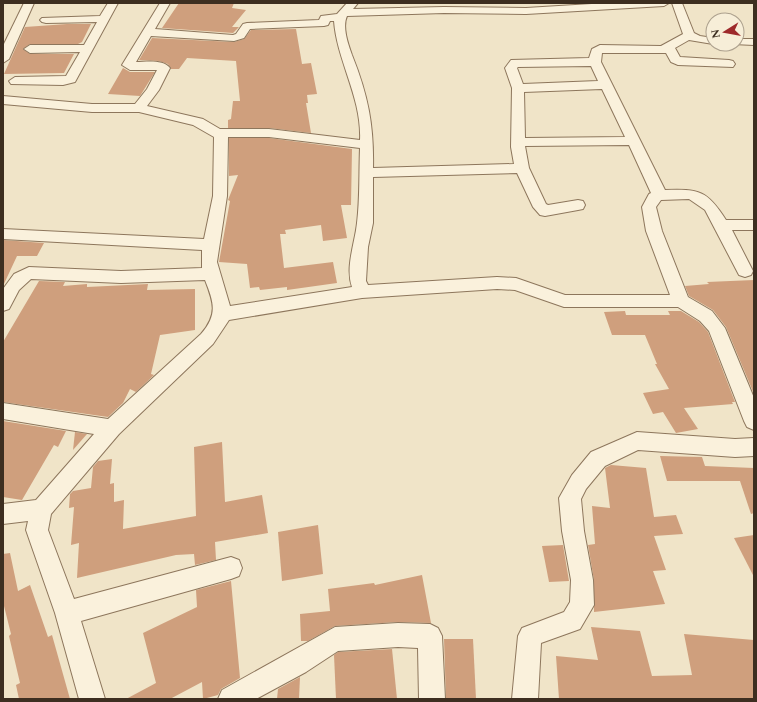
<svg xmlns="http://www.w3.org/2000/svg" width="757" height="702" viewBox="0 0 757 702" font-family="Spectral,serif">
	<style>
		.building { fill: #cf9f7d }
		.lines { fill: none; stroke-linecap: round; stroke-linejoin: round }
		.minor-casing { stroke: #8d765c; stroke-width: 2 }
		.minor { fill: #faf1dc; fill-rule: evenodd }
	</style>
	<rect width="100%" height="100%" fill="#f0e4c8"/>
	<!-- building -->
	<g class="building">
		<polygon points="179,3 234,3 232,8 246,10 232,27 239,27 233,33 162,28"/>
		<polygon points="67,24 91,24 82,42 78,44 30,44 23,49 30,54 74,54 64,73 4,74 25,27"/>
		<polygon points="296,29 302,64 311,63 317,94 307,95 308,103 306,103 311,133 269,128 228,128 228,120 231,119 233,101 240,101 236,61 187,58 179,69 171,69 168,64 159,61 139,60 152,38 234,42 244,39 251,30"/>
		<polygon points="123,68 130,72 155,72 140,96 108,94"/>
		<polygon points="229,138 269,138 352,149 351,205 341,205 347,238 323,241 321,225 285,230 286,234 280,234 284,268 333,262 337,283 287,290 287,287 260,290 259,287 250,288 247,264 219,262 230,201 228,200 238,175 229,176"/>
		<polygon points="3,240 44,243 37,256 17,256 3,286"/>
		<polygon points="754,280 754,394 726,327 713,310 689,296 685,286 709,284 707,282"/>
		<polygon points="39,281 65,282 63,286 87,284 87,287 148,284 147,290 195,289 195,330 160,335 151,374 154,375 136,392 130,389 123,403 108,417 3,402 3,342"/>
		<polygon points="625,311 626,315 670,315 668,311 681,311 699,322 708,332 735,402 732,402 733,404 684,408 698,429 676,433 663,412 653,414 643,393 669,389 655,364 657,364 645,335 612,335 604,312"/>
		<polygon points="3,421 66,431 58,447 54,445 22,500 3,497"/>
		<polygon points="75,432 87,434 73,450"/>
		<polygon points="222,442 225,502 262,495 268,533 215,542 216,560 195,565 194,554 176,555 77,578 79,543 71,545 74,507 69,508 70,494 73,491 91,488 93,467 98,461 112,459 110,484 114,483 114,502 124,500 123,529 196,516 194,447"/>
		<polygon points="660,456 702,457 705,466 754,468 754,513 751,514 740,481 667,481"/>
		<polygon points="611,465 646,468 654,517 676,515 683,534 654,536 666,570 653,571 665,604 594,612 594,580 588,545 595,544 592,506 610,508 605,468"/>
		<polygon points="318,525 323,574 282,581 278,532"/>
		<polygon points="754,535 754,577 734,538"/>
		<polygon points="563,545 569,581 549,582 542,546"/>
		<polygon points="10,553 18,591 30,585 48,637 52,635 70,699 19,699 16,685 20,683 9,636 11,634 3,602 3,554"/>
		<polygon points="422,575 431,623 398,622 335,626 308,641 301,641 300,614 330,611 328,589 374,583 375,585"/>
		<polygon points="231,581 240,678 221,689 218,695 203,699 202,682 170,699 126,699 156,683 143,633 197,607 196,590"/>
		<polygon points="591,627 640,631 652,676 692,675 684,634 754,640 754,699 559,699 556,656 598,660"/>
		<polygon points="444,639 473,639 476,699 446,699"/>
		<polygon points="392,649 397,699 336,699 334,655 338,652"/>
		<polygon points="300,677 299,699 277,699 278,689"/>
	</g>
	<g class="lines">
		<defs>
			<g id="minor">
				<polygon points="24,3 34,3 9,59 3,63 3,46"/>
				<polygon points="108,3 118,3 75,82 63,85 11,84 9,81 15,77 66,76 80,52 30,53 24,49 30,45 84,45 97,22 46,23 42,22 40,20 42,18 100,16"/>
				<path d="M 160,3 L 170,3 L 155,29 L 233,35 L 236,34 L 243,24 L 247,23 L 319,20 L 321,16 L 337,14 L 347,3 L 358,3 L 353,9 L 444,7 L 526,8 L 608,3 L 669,3 L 664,6 L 526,14 L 444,13 L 347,16 C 342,27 348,44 352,55 C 368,95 374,125 373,168 L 514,164 L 511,147 L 512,88 L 505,68 L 511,60 L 589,58 L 592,49 L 600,45 L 661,46 L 683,34 L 672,3 L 682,3 L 694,33 L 700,36 L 713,38 L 713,44 L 715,44 L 713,44 L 689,40 L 675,48 L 680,57 L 729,60 L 733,61 L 735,64 L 733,67 L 678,65 L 671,62 L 666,53 L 602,53 L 601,62 L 665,190 C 699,189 707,190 726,220 L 754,220 L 754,230 L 732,230 L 753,271 L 751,275 L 745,277 L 739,275 L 705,210 L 689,199 L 661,200 L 656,207 L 662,231 L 688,297 L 712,311 L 725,328 L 754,398 L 754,430 L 747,427 L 744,421 L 709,331 L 700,321 L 678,307 L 564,307 L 515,290 L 497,289 L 362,298 L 229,320 L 213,344 L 119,434 L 51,514 L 48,530 L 74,599 L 231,557 L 239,560 L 242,568 L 239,576 L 231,579 L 81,621 L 105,699 L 79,699 L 55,613 L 26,530 L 28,521 L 3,524 L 3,504 L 36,500 L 94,434 L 3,419 L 3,403 L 108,419 L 201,334 C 218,314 214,303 205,280 L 121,283 L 31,279 L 19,290 L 9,309 L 3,311 L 3,289 L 14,274 L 29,267 L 121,271 L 202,268 L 202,250 L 3,239 L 3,229 L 204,239 L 213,196 L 214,137 L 193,125 L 139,112 L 92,112 L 3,104 L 3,96 L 92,104 L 135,104 L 147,89 L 157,70 L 130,70 L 122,65 ZM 330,21 L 334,21 C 337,61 362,98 360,140 L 269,129 L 220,129 L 203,119 L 147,106 L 159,90 L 170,68 C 163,59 146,62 136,62 L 151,36 L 234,41 L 244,38 L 250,29 L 324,26 L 328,25 ZM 591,66 L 598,81 L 523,84 L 517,68 L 518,67 ZM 602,89 L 625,137 L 525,138 L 524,92 ZM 228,137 L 269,137 L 360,148 C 359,173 360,199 357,223 C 355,243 345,267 352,287 L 230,306 L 217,262 L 227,196 ZM 629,145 L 651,193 L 649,194 L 642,207 L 646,231 L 670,295 L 565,295 L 516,278 L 497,277 L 368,285 L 366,281 L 368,247 L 373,223 L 373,177 L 517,173 L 533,207 L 540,215 L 545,216 L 578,210 L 583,209 L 585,205 L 583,201 L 578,200 L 548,205 L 546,204 L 529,168 L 525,146 Z"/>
				<polygon points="737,39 754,39 754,45 733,44 737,44"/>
				<polygon points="637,432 735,439 754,438 754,456 735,457 638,450 605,466 586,489 581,499 584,531 593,580 594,605 580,629 541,643 538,699 512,699 518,636 522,628 564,612 570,602 571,580 562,531 559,498 572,475 591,452"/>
				<polygon points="398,623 430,624 438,628 442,636 445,699 419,699 418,648 398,647 338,651 306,672 256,699 218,699 222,690 335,627"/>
			</g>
		</defs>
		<!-- minor casing -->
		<use href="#minor" class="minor-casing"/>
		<!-- minor -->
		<use href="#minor" class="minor"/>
	</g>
	<!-- border -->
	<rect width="757" height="702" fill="none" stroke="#3d2e20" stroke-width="8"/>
	<!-- north arrow -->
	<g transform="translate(725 32) rotate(259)"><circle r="19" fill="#f7eed8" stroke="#ada18e"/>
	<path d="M0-3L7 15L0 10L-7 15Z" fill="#9e2a2b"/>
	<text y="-6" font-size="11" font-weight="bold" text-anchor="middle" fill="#3d2e20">N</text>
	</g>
</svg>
